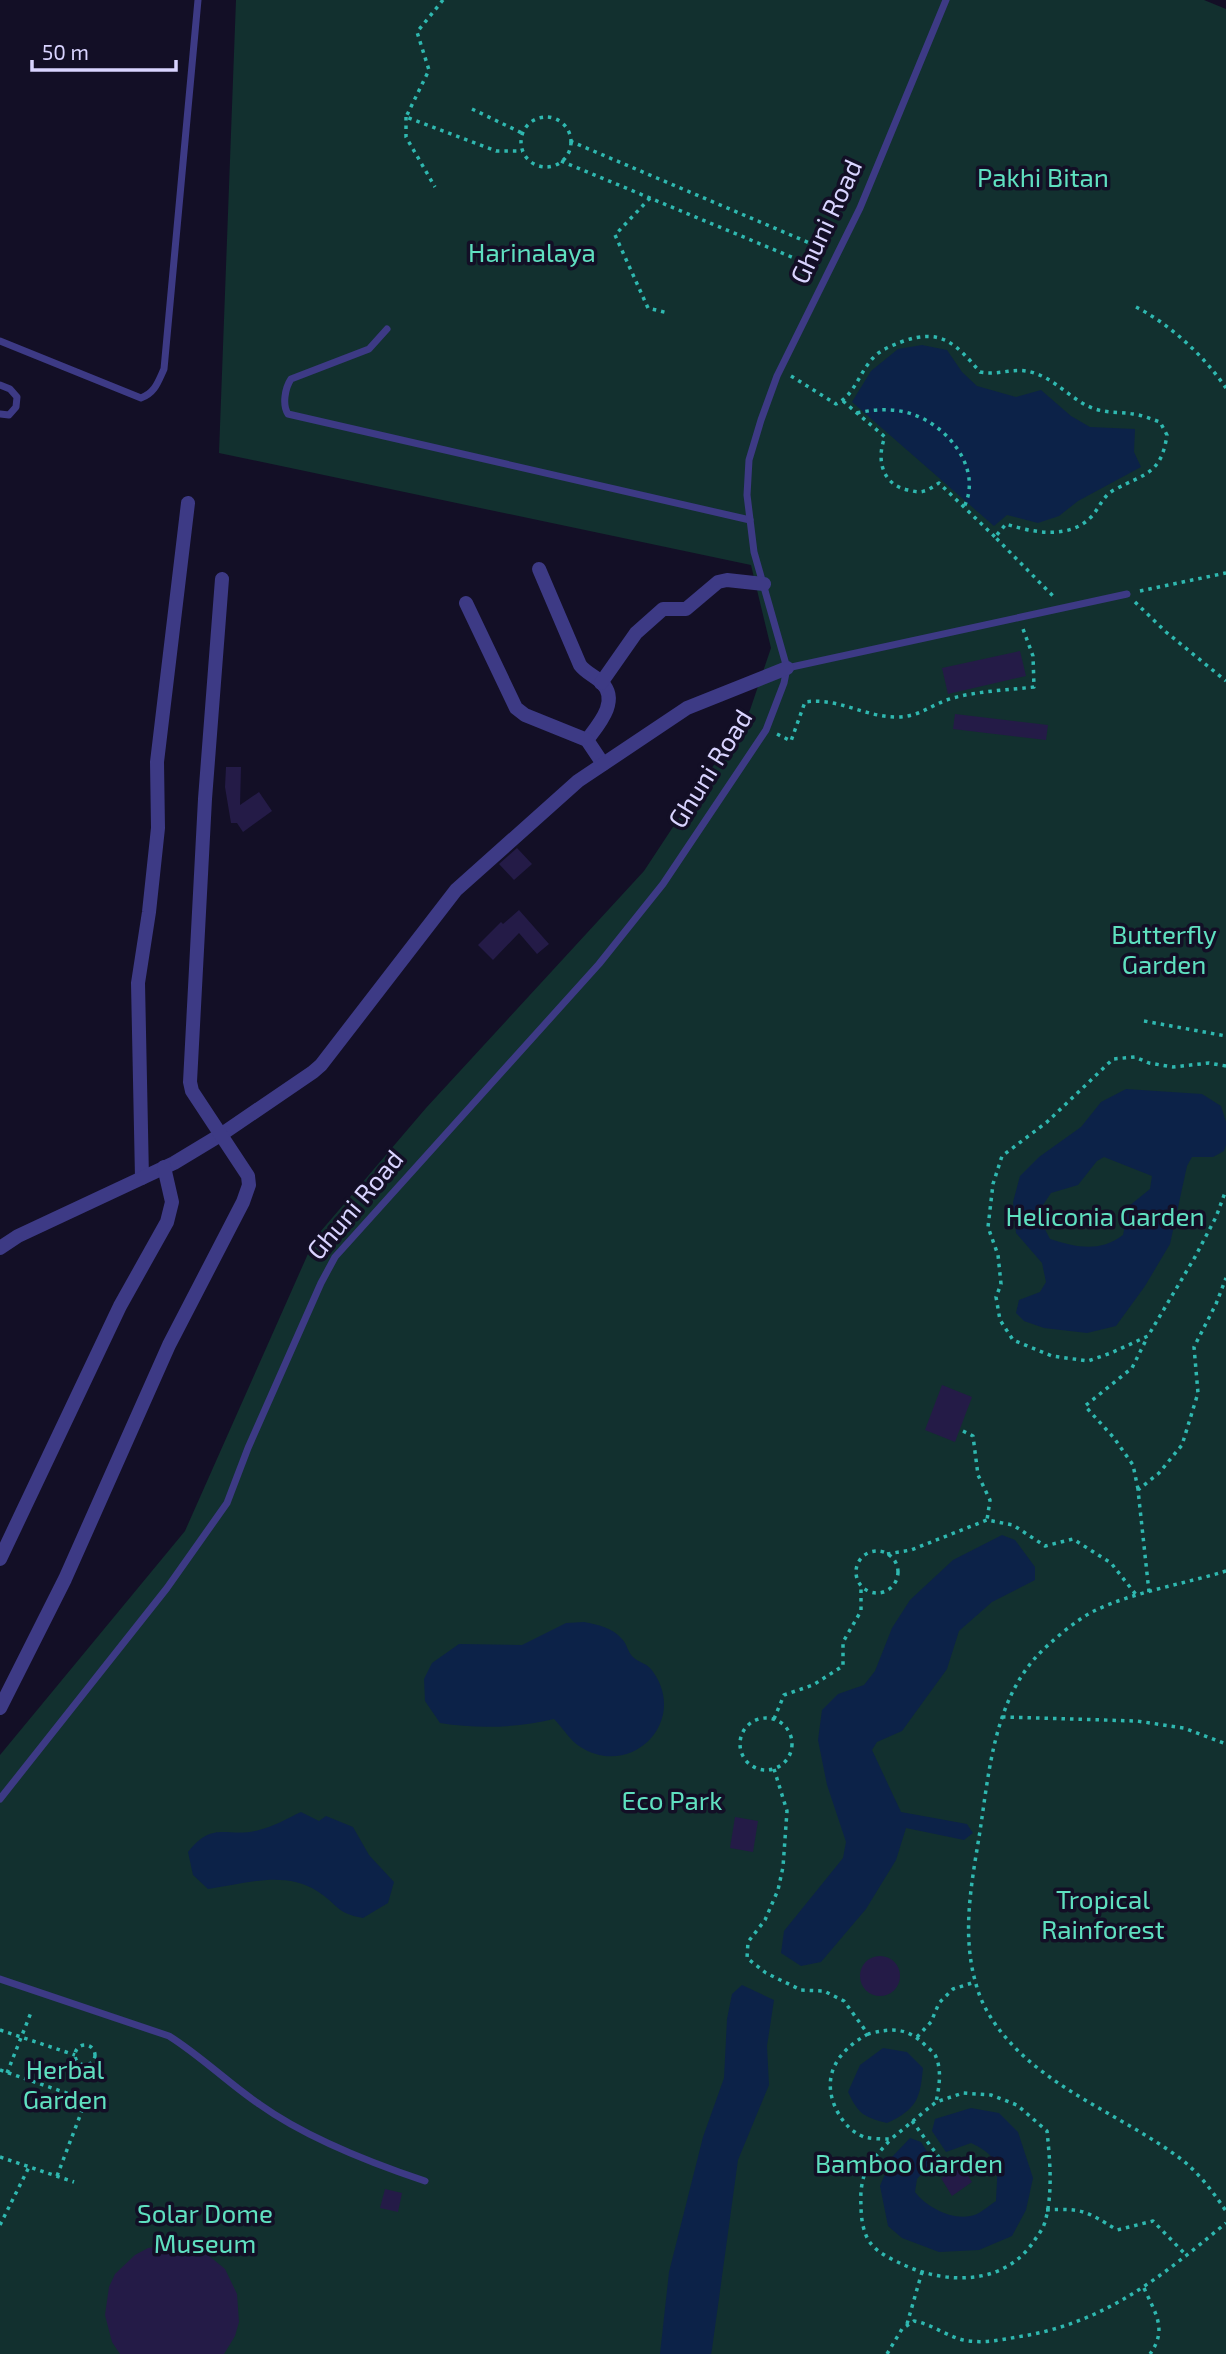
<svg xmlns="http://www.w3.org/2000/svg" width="1226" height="2354" viewBox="0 0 1226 2354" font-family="'Exo 2',sans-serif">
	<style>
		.green { fill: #12302f }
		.water { fill: #0c2248; fill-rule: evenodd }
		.building { fill: #241b47 }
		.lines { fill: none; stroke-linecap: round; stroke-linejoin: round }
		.path { stroke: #2fb8b0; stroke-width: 3.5; stroke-dasharray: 3.5 5; stroke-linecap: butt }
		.service { stroke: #3d3a85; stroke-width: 7 }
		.minor { stroke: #3d3a85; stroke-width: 14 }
		.labels { text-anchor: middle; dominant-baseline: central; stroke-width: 7; stroke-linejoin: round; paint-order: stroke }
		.park-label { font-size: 26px; fill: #5fe0c0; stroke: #130f26 }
		.street-label { font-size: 26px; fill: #d9d4ff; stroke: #130f26 }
	</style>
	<rect width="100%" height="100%" fill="#130f26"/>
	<!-- green -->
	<polygon class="green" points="236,0 1204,0 1226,9 1226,2354 0,2354 0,1755 185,1531 315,1238 426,1108 644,871 750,710 771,648 751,565 219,453"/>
	<!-- water -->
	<g class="water">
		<polygon points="922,345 947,350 962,372 977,386 1016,397 1041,390 1071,416 1090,427 1135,429 1134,452 1141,467 1078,501 1059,516 1038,523 1007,515 994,526 852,402 871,371 898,349"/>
		<path d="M 1126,1089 L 1202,1094 L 1221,1106 L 1226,1122 L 1226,1145 L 1224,1151 L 1213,1157 L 1192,1157 L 1187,1166 L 1170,1244 L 1145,1286 L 1116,1326 L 1087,1333 L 1044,1328 L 1024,1321 L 1016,1313 L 1019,1300 L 1040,1292 L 1046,1282 L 1042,1263 L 1016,1233 L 1013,1202 L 1020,1176 L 1039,1157 L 1081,1127 L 1101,1102 ZM 1104,1157 L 1152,1176 L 1150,1189 L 1129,1206 L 1123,1235 C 1099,1253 1076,1247 1050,1239 L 1037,1214 L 1051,1193 L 1078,1185 L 1097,1161 Z"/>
		<polygon points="1002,1535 1015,1540 1035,1567 1035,1580 992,1602 959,1631 947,1669 902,1731 877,1742 872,1750 901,1812 967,1824 973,1833 964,1840 906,1828 896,1860 866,1909 821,1962 801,1966 781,1953 784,1931 843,1858 846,1842 827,1785 818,1740 822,1710 838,1694 864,1685 875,1671 892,1628 910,1600 953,1560"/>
		<path d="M 584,1622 C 598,1625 612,1627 622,1639 C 627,1644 628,1653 633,1657 C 638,1662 646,1663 651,1669 C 691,1720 631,1781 579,1746 C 570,1740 562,1727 554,1719 C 516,1728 478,1729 440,1723 L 425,1701 L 424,1679 L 432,1663 L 459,1644 L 522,1645 L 566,1623 Z"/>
		<path d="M 301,1812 L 319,1821 L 326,1816 L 353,1827 L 369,1855 L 394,1882 L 388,1903 L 363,1918 C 335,1913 338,1904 317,1891 C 284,1870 244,1884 208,1889 L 193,1875 L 188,1852 C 214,1819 227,1839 259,1830 C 273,1827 288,1818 301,1812 Z"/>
		<polygon points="742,1985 774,2000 767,2046 769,2085 738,2160 712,2349 711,2354 660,2354 669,2272 703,2137 724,2078 727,2019 732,1994"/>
		<path d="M 883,2048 L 907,2052 L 923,2068 C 920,2099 917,2109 887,2123 C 864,2117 859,2115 848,2092 L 860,2065 Z"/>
		<path d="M 971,2108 L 999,2113 L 1018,2132 L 1033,2178 L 1026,2210 L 1012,2236 L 979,2250 L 939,2252 L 902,2238 L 888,2226 L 880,2186 L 892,2157 L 910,2138 L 921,2142 L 933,2161 L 917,2179 L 915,2192 C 927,2208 956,2223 977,2214 C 983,2211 990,2205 996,2201 C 997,2169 1003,2158 971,2143 L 946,2152 L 932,2131 L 935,2119 Z"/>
	</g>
	<!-- building -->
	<g class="building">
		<polygon points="1020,651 1026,676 948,694 942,668"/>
		<polygon points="955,714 1048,725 1046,740 953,729"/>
		<polygon points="226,767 241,767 240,805 259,792 272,811 243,832 237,823 231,823 225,787"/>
		<polygon points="517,848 532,864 514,880 499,864"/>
		<polygon points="519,910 549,944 537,954 519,933 493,960 478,945 501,922 503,924"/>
		<polygon points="942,1385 972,1397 955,1442 925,1430"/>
		<polygon points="735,1817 758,1821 753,1852 730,1848"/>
		<circle cx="880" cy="1976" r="20"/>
		<polygon points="961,2165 972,2182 952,2196 941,2178"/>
		<polygon points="385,2189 402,2193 398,2212 380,2208"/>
		<polygon points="175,2244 203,2251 225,2269 237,2294 239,2322 235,2336 224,2354 120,2354 112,2342 105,2315 109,2287 115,2274 135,2255 148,2248"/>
	</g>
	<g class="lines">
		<!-- path -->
		<g class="path">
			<polyline points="443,0 417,32 429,70 406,117 496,151 522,151"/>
			<polyline points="472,109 522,133"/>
			<polyline points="406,117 406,137 435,187"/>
			<circle cx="546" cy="142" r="25"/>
			<polyline points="570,141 826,250"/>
			<polyline points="561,161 818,268"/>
			<polyline points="650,198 615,235 648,308 668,313"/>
			<path d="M 1136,307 C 1171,325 1204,356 1226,388"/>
			<path d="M 791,376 L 836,404 C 854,396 859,373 873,358 C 880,350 891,346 901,342 C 941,327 956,344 980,372 C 1000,376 1014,366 1034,373 C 1057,380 1072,401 1095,409 C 1108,413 1121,412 1133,414 C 1142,415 1151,419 1160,422 L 1167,435 C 1161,475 1145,473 1114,490 C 1104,495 1100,506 1093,515 C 1071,540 1034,533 1006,524 L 995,537 L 1054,597"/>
			<path d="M 843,401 L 885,437 C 876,459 882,485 908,490 C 913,491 919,493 924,491 C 929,490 934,486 939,483 L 995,537"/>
			<path d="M 857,413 C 875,409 894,408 912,414 C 948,426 983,469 964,507"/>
			<polyline points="1140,591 1226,573"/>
			<polyline points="1135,602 1166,632 1226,681"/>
			<path d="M 777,734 L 791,741 L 805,702 C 837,697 865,717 896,717 C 921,717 931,704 953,698 C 978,691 1008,690 1034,687 L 1033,656 L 1023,629"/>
			<polyline points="1144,1021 1226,1036"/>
			<polyline points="1226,1066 1209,1063 1173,1067 1149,1063 1135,1057 1113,1059 1047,1122 1002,1156 993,1184 988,1227 998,1255 1001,1284 996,1297 1000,1320 1013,1340 1052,1356 1088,1361 1111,1353 1148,1336 1195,1257 1216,1217 1226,1190"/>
			<polyline points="963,1431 973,1436 978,1475 990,1500 987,1520"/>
			<polyline points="1138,1489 1133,1465 1114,1438 1085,1406 1132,1368 1147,1338"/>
			<circle cx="877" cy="1572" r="21"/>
			<polyline points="887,1554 911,1550 987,1520 1013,1525 1045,1546 1073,1539 1111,1563 1137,1596"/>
			<path d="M 1226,1571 C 1184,1584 1133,1592 1094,1611 C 1077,1619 1049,1643 1036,1657 C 994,1704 989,1772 980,1831 C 972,1881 961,1933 976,1984 C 981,2004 993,2023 1007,2039 C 1053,2092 1125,2117 1181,2159 C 1199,2173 1213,2192 1226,2211"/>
			<polyline points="1149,1592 1138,1490 1159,1473 1182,1445 1198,1393 1194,1347 1216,1304 1226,1278"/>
			<polyline points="1002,1717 1137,1721 1184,1728 1226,1744"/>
			<circle cx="766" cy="1744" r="26"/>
			<polyline points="774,1719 784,1695 813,1685 843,1666 843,1642 861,1611 861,1586"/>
			<path d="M 774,1769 L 787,1811 L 783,1867 L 778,1890 L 765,1920 L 748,1942 L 747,1958 L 766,1973 L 801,1990 L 824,1991 L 844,2001 L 868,2034 C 891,2028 907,2027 925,2045 C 928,2048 935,2053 936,2057 C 942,2071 939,2088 936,2102"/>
			<polyline points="0,2030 75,2055"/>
			<path d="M 868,2034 C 837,2051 820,2077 837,2111 C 844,2123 850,2131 864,2137 C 872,2139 883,2139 891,2139 L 936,2102 L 963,2093 L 991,2095 L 1017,2105 L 1047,2131 C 1050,2161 1053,2193 1045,2222 C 1043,2229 1038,2235 1034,2241 C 1005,2285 948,2285 904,2265 C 893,2260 880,2254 872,2245 C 863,2235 861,2218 861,2205 C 860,2191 862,2175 870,2164 C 876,2155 884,2147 891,2139"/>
			<polyline points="917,2037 931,2022 939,2003 953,1989 975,1982"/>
			<circle cx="85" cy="2055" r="10"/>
			<polyline points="0,2070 110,2108"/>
			<polyline points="7,2073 32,2010"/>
			<polyline points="912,2121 947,2168"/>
			<polyline points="0,2157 74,2182"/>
			<polyline points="57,2176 86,2100"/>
			<path d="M 1046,2210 C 1083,2208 1086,2211 1117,2230 L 1153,2221 L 1187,2256"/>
			<polyline points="0,2225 29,2167"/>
			<path d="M 1144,2288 C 1155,2313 1168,2329 1150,2354"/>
			<polyline points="907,2324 922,2272"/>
			<path d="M 887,2354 L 902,2329 L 914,2321 C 933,2324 950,2339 969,2341 C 985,2343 1001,2340 1017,2337 C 1104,2324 1161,2277 1226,2223"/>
		</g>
		<!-- service -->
		<g class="service">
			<path d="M 387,329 L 369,349 L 291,379 C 285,388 282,405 288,414 L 750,520"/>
			<path d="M 0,341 L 141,398 C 155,393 158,382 164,369 L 198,0"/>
			<polyline points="0,385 10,389 17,397 16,407 9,415 0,414"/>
			<polyline points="787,668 1127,594"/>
			<polyline points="0,1799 167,1588 227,1503 248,1448 321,1283 335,1257 599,964 663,884 766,730 784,683 787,668 754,552 747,495 749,460 761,420 777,376 860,208 946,0"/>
			<path d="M 0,1979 L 169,2036 C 201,2056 228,2083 259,2104 C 305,2137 371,2163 425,2181"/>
		</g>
		<!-- minor -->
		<g class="minor">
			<path d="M 539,569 L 580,665 C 586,673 595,676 602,683 C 620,701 598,725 587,740"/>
			<polyline points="466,603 516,708 525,715 587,740 603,764"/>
			<polyline points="601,683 636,633 663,609 686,609 718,582 727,580 764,584"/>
			<polyline points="142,1178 138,983 149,912 158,828 157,762 188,503"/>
			<polyline points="0,1248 18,1236 174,1163 222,1134 313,1072 321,1065 456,890 578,781 687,708 787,668"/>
			<polyline points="0,1559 120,1306 167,1222 172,1202 164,1167"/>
			<polyline points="0,1708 65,1579 169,1345 243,1202 249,1185 248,1176 192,1091 190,1082 205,799 222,579"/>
		</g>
	</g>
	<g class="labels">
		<!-- park labels -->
		<g class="park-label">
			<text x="1043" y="176">Pakhi Bitan</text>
			<text x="532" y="251">Harinalaya</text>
			<text x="1164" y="933">Butterfly<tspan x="1164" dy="30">Garden</tspan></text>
			<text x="1105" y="1215">Heliconia Garden</text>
			<text x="672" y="1799">Eco Park</text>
			<text x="1103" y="1898">Tropical<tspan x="1103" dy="30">Rainforest</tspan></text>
			<text x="65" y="2068">Herbal<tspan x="65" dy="30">Garden</tspan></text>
			<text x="909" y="2162">Bamboo Garden</text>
			<text x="205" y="2212">Solar Dome<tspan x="205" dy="30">Museum</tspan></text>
		</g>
		<!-- street labels -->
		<g class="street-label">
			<text transform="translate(825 221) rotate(-65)">Ghuni Road</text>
			<text transform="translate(709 768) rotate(-58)">Ghuni Road</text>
			<text transform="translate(354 1204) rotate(-50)">Ghuni Road</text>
		</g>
	</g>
	<!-- scale -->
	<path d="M32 60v10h144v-10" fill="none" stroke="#d9d4ff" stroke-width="3.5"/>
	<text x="42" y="60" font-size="21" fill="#d9d4ff" stroke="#130f26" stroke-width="5" paint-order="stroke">50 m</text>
</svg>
